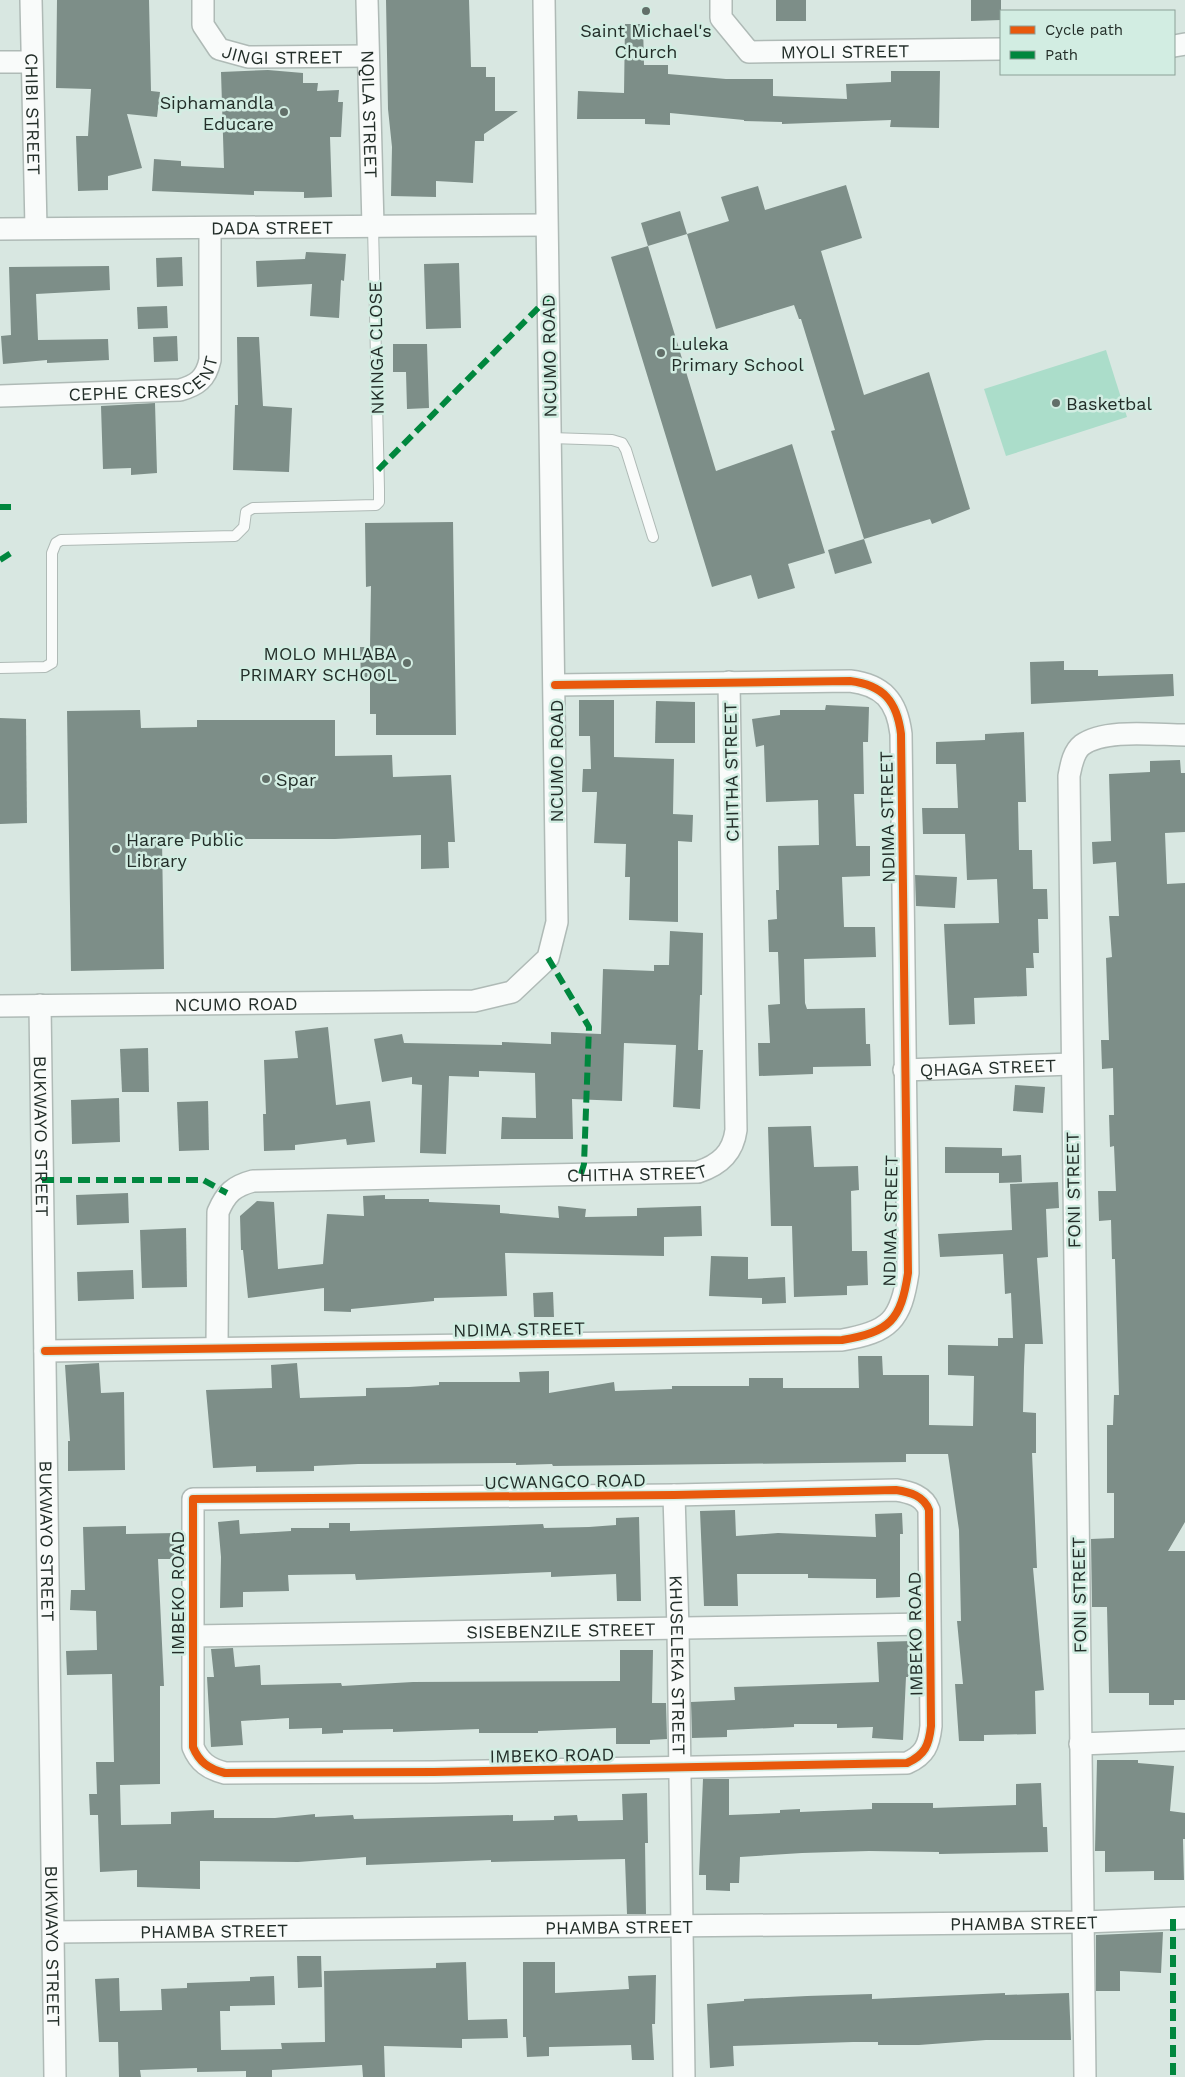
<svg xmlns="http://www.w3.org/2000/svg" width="1185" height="2077" viewBox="0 0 1185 2077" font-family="'Work Sans',sans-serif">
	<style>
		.green { fill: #abddca }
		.building { fill: #7d8e88 }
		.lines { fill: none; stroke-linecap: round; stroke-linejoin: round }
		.lane-casing { stroke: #afbab6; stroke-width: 12 }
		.street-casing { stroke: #afbab6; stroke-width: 24 }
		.lane { stroke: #f9fbfa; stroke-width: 10 }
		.street { stroke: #f9fbfa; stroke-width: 21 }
		.quiet { stroke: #00873e; stroke-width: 6; stroke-dasharray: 12 6; stroke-linecap: butt }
		.cycleway-casing { stroke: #d2ede2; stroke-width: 11 }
		.cycleway { stroke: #e8590c; stroke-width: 8 }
		.poi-dot { fill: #626f69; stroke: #d2ede2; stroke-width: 2 }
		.labels { text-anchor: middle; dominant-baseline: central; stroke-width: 5; stroke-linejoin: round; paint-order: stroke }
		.poi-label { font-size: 18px; fill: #232e29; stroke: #d2ede2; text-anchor: start }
		.street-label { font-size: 18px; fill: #232e29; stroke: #d2ede2 }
	</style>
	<rect width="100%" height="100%" fill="#d8e7e1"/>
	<!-- green -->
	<polygon class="green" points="1106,350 1127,417 1006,456 984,389"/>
	<!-- building -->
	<g class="building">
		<polygon points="57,0 149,0 151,91 160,92 157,117 127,114 142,168 108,176 108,190 78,191 76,136 88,136 91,89 56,88"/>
		<polygon points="386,0 469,0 471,67 486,67 486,77 495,77 495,111 518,111 484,134 484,141 475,141 473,183 436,181 436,197 391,196 392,147 388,109"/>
		<rect x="776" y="0" width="30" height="21"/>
		<polygon points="971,0 1001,0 1001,20 971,21"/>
		<polygon points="625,24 643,24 644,65 668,65 668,74 726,79 773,79 773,96 847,99 846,84 891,82 891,71 940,71 939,128 890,127 891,120 782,124 782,122 744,121 744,120 670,113 670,125 645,124 645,119 577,119 578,91 624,93"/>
		<polygon points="268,70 303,73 303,83 318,83 317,91 339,90 338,102 343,102 341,137 330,137 332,197 304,198 304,192 254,191 254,195 152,191 154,159 181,161 181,166 224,168 221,72"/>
		<polygon points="846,185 862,238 821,251 864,395 929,372 970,509 932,524 930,519 864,539 831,431 835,430 801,319 799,319 794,305 716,329 687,234 729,221 721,197 758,186 765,210"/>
		<polygon points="680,211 687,234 648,246 641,223"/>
		<polygon points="648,246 716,471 792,444 825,553 788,564 795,588 758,599 751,575 712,587 611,257"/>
		<polygon points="306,252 346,254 344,281 341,280 339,318 310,316 312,284 257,287 256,261 305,259"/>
		<polygon points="182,257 183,286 157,287 156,258"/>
		<polygon points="459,263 461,328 426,329 424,264"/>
		<polygon points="109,266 110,290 36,294 38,340 108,339 109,360 47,363 47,360 3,364 1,336 11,335 9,267"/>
		<polygon points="167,306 168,328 138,329 137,307"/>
		<polygon points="177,336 178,361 154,362 153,337"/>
		<polygon points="237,337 259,337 263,406 292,408 289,472 233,470 235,405 238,405"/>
		<polygon points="393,344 427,344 429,408 407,409 406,372 393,372"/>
		<polygon points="155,403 157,473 131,475 131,468 103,469 101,406"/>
		<polygon points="453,522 456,735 376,735 376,714 370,714 370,679 361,679 360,647 370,647 371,586 366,587 365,523"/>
		<polygon points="864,539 872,563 835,574 828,550"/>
		<polygon points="1064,661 1064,670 1098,670 1098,676 1173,674 1174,696 1031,704 1030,662"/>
		<polygon points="579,700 614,700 614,757 674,759 673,814 693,815 692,842 678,841 678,922 629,920 630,877 625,877 626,844 594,843 597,792 582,792 583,769 591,769 590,736 579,736"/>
		<polygon points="656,701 695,702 695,743 655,743"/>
		<polygon points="826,705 869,707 868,742 863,742 864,794 854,794 856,846 870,846 870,876 842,877 844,927 875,927 876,957 804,959 805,1003 807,1009 865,1008 866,1044 870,1044 871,1066 813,1067 813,1074 759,1076 758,1043 770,1043 768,1005 780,1004 778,952 769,952 768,920 777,919 776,890 779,890 778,846 819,845 818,800 766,802 764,745 756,747 752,719 780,715 780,710 825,710"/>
		<polygon points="140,710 141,728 197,727 197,720 335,720 335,756 392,755 393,777 451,775 455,842 448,842 449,868 421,869 421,835 335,839 162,839 164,969 71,971 67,711"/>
		<polygon points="0,718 26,719 27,823 0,824"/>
		<polygon points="1024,732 1026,802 1018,802 1019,850 1032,850 1033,889 1047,889 1048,919 1038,919 1039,953 1033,953 1034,968 1026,968 1027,996 974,998 975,1024 949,1025 944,924 999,923 997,879 967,880 965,834 923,834 922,808 958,808 956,764 936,764 936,742 985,740 985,734"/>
		<polygon points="1180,760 1181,773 1185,773 1185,832 1165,833 1167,884 1185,883 1185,1522 1168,1551 1185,1551 1185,1700 1174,1700 1174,1705 1149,1705 1149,1693 1109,1693 1107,1607 1092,1607 1091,1539 1114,1538 1114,1493 1107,1493 1107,1425 1113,1425 1114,1395 1119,1395 1115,1259 1112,1259 1111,1220 1099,1221 1098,1191 1116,1191 1114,1146 1110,1147 1109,1115 1114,1115 1113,1068 1102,1069 1101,1040 1109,1040 1106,958 1112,957 1109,916 1119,916 1116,862 1093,864 1092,842 1111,841 1109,774 1150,772 1150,761"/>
		<polygon points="915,875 957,877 955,908 916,906"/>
		<polygon points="670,931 703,933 702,995 700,995 698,1050 703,1050 700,1109 673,1107 676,1045 624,1043 622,1101 572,1099 573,1139 501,1139 502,1117 536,1118 535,1073 479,1071 479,1077 449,1076 446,1154 420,1153 422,1085 412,1084 412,1077 382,1082 374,1039 402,1034 404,1043 502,1045 502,1042 551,1044 551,1032 601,1034 603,969 654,971 654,965 669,965"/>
		<polygon points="328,1027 336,1105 370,1101 375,1142 347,1145 346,1139 295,1145 295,1150 264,1151 263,1114 266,1114 264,1060 298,1058 295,1031"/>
		<polygon points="148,1048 149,1092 122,1092 120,1049"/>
		<polygon points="1015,1085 1045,1087 1043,1113 1013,1111"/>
		<polygon points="119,1098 120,1142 72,1144 71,1100"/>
		<polygon points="208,1101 209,1150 179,1151 177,1102"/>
		<polygon points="811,1126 814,1167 858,1166 859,1190 851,1191 852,1251 867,1251 868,1285 847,1286 847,1295 794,1297 792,1226 771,1226 768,1127"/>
		<polygon points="945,1147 1002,1148 1002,1156 1021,1155 1022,1182 999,1183 999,1173 945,1173"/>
		<polygon points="1058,1182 1059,1208 1046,1209 1048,1257 1037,1258 1043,1344 1025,1344 1024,1367 1023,1412 1036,1413 1036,1453 1032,1453 1037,1568 1033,1568 1044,1690 1035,1691 1036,1734 984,1735 984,1741 959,1741 955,1684 963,1684 957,1621 961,1621 959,1530 948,1454 906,1454 906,1462 553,1466 552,1464 516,1465 516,1463 358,1464 314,1466 314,1471 256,1472 256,1466 213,1468 206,1390 272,1388 271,1365 297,1363 300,1398 366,1396 366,1388 409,1387 439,1385 439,1382 520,1382 519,1372 549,1371 549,1393 614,1382 615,1391 672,1389 672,1386 749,1386 749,1378 783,1378 783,1388 859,1388 858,1356 882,1356 883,1375 929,1375 929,1425 973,1426 974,1376 948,1375 948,1345 998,1346 998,1338 1013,1338 1011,1293 1005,1294 1003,1254 940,1257 938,1234 1012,1230 1010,1184"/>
		<polygon points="128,1193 129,1223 77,1225 76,1195"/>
		<polygon points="385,1195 385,1199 429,1199 429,1202 500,1205 500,1213 559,1218 558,1206 586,1209 585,1217 637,1216 637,1208 701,1206 702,1236 664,1237 664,1256 505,1253 507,1296 434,1298 434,1301 351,1309 351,1312 324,1311 324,1288 248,1298 243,1250 241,1250 240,1216 257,1201 274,1202 278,1269 323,1264 327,1214 364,1216 363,1196"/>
		<polygon points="186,1228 187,1287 142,1288 140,1230"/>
		<polygon points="711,1256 748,1257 748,1279 785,1277 786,1303 762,1304 762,1298 709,1296"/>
		<polygon points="133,1270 134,1299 78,1301 77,1272"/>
		<polygon points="553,1292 554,1317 534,1317 533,1293"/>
		<polygon points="99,1363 101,1393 124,1392 125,1470 68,1471 68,1441 70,1441 65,1365"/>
		<polygon points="735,1510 736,1536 778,1533 876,1537 875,1514 902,1513 903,1534 900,1534 900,1597 876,1598 876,1579 808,1578 808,1574 737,1574 738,1606 704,1606 700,1511"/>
		<polygon points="639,1517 641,1601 617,1601 616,1574 551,1577 551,1572 356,1580 355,1574 288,1575 289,1591 243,1592 243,1607 220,1608 221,1557 218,1522 239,1520 240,1534 291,1531 291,1528 329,1528 329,1523 350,1523 350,1531 543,1524 544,1528 589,1527 616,1525 616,1518"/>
		<polygon points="126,1526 126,1534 174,1533 174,1559 158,1559 164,1686 160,1686 160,1784 120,1785 121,1825 171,1824 171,1812 214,1810 214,1818 275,1818 315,1814 315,1817 353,1815 354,1819 513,1815 513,1821 554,1820 554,1816 577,1815 578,1821 623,1820 622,1794 647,1793 648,1843 645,1843 646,1914 627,1914 625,1859 491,1862 491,1860 366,1865 366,1857 298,1862 200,1861 200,1889 137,1887 137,1870 100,1872 98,1815 90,1815 89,1794 97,1794 96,1762 114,1762 112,1674 67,1675 66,1651 97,1650 96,1611 70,1610 71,1590 85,1590 83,1527"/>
		<polygon points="912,1641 913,1677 906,1677 903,1740 872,1738 873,1727 837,1728 837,1724 794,1724 794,1727 727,1730 727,1737 692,1738 691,1702 735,1700 734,1687 879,1682 877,1642"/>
		<polygon points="233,1648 235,1667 260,1665 261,1685 341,1683 342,1686 413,1682 620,1681 620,1650 653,1650 652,1703 666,1703 667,1739 650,1740 650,1744 616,1744 616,1728 538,1731 538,1733 479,1733 479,1729 393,1732 393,1729 343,1730 343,1733 322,1734 322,1728 289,1729 289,1718 241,1721 243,1745 211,1747 207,1677 214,1677 211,1649"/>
		<polygon points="1097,1760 1138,1760 1138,1763 1174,1766 1170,1811 1185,1813 1185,1839 1183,1839 1184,1880 1154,1880 1154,1871 1105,1872 1105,1851 1095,1851"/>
		<polygon points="703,1779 729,1779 729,1815 780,1813 780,1810 800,1809 800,1812 872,1809 872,1803 933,1803 933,1808 1016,1805 1016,1784 1041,1783 1043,1827 1047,1827 1048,1852 939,1854 939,1852 869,1851 802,1853 740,1857 739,1883 730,1883 730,1891 706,1890 706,1875 699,1875"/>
		<polygon points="1163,1932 1161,1973 1120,1971 1120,1991 1096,1991 1096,1935"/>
		<polygon points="297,1956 321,1956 322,1987 298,1988"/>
		<polygon points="466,1962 468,2020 507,2019 508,2038 462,2039 462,2048 384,2046 385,2077 363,2077 362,2065 272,2070 272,2077 246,2077 246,2071 197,2072 197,2068 140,2070 141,2077 119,2077 118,2042 99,2042 95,1979 119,1978 120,2011 162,2010 161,1989 187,1988 187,1983 250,1981 250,1977 274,1976 275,2005 230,2006 230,2011 220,2011 221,2050 282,2049 281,2043 325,2042 324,1971 436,1968 436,1963"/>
		<polygon points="523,1962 555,1962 555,1993 629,1989 628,1976 656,1975 655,2024 652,2024 654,2060 632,2060 631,2045 549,2047 549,2056 527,2057 526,2037 523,2037"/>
		<polygon points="1005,1993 1005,1995 1069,1993 1071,2040 986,2040 919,2045 878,2045 878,2042 853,2042 733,2046 734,2066 710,2068 707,2004 744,2001 744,1999 807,1996 872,1994 872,1999"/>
	</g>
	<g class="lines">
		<defs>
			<g id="lane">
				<polyline points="551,438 612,440 622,443 626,450 653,537"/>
				<polyline points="0,668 45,667 52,663 52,553 56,543 61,540 235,536 244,527 246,512 253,508 376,505 379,502 379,489 373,226"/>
			</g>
			<g id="street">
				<path id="s1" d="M 31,0 L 36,228"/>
				<path id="s2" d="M 203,0 L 203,25 L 219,49 L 248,57 L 368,56"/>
				<path id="s3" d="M 367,0 L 373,226"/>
				<path id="s4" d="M 721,0 L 721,18 L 749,52 L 1001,49"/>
				<polyline points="1174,46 1185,44"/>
				<polyline points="0,62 31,62"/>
				<path id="s5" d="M 0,229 L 546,225"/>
				<path id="s6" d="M 0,396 L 180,390 C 197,385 206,379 210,360 L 210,229"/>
				<path id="s7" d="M 40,1005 L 55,2077"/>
				<path id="s8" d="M 0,1006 L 474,1001 L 512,992 L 548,958 L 557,922 L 544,0"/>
				<path id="s9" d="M 904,1070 L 1072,1064"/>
				<path id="s10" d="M 217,1348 L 218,1212 C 226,1193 234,1186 253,1181 L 698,1172 C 720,1165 733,1153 736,1130 L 729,682"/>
				<path d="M 45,1351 L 842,1340 C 890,1332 901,1320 908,1273 L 901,734 C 897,701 883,685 850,681 L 555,685"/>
				<path d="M 896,1490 C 910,1492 924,1496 929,1510 L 931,1726 C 929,1745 925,1755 907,1763 L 434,1772 L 225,1773 C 209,1769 199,1762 193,1747 L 193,1499 L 674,1495 Z"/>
				<path id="s11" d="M 674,1495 L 678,1629 L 684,2077"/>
				<path id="s12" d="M 192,1636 L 929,1624"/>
				<polyline points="1080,1744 1185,1740"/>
				<path id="s13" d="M 54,1932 L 1084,1922 L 1185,1918"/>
				<path d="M 1085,2077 L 1069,776 C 1071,766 1073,752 1082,745 C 1105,728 1157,735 1185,735"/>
			</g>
		</defs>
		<!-- lane casing -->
		<use href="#lane" class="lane-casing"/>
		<!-- street casing -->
		<use href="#street" class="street-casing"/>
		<!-- lane -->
		<use href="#lane" class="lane"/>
		<!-- street -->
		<use href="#street" class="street"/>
		<!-- quiet -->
		<g class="quiet">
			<polyline points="378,470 548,298"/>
			<polyline points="0,507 11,507"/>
			<polyline points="0,560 11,553"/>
			<polyline points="548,958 589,1027 584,1164 581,1174"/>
			<polyline points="42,1180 203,1180 227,1193"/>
			<polyline points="1173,1919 1173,2077"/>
		</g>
		<defs>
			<g id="cycleway">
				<path d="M 45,1351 L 842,1340 C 890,1332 901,1320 908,1273 L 901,734 C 897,701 883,685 850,681 L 555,685"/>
				<path d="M 896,1490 C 910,1492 924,1496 929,1510 L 931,1726 C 929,1745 925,1755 907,1763 L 434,1772 L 225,1773 C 209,1769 199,1762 193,1747 L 193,1499 L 674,1495 Z"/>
			</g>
		</defs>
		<!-- cycleway casing -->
		<use href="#cycleway" class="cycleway-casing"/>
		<!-- cycleway -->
		<use href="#cycleway" class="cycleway"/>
	</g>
	<!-- markers -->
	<g class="poi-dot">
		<circle cx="646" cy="11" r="5"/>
		<circle cx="284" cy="112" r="5"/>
		<circle cx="661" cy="353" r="5"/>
		<circle cx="1056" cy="403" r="5"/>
		<circle cx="407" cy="663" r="5"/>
		<circle cx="266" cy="779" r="5"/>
		<circle cx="116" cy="849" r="5"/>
	</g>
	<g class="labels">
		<!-- poi labels -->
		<g class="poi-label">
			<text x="646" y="30" text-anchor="middle">Saint Michael's<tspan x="646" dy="21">Church</tspan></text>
			<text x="274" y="102" text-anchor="end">Siphamandla<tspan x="274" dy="21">Educare</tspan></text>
			<text x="671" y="343">Luleka<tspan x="671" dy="21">Primary School</tspan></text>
			<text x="1066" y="403">Basketbal</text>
			<text x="397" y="653" text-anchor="end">MOLO MHLABA<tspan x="397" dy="21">PRIMARY SCHOOL</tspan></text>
			<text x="276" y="779">Spar</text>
			<text x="126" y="839">Harare Public<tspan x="126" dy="21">Library</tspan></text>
		</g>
		<!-- street labels -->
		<g class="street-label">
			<text stroke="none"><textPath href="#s2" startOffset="118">JINGI STREET</textPath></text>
			<text stroke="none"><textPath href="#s4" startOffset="158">MYOLI STREET</textPath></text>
			<text stroke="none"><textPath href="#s3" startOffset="114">NQILA STREET</textPath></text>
			<text stroke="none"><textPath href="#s1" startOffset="114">CHIBI STREET</textPath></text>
			<text stroke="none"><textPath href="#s5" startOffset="272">DADA STREET</textPath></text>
			<text transform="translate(376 348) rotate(-91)">NKINGA CLOSE</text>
			<text transform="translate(549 356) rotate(-91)">NCUMO ROAD</text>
			<text stroke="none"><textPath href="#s6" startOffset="149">CEPHE CRESCENT</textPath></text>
			<text transform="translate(556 761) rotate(-90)">NCUMO ROAD</text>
			<text transform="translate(731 772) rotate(-91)">CHITHA STREET</text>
			<text transform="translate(887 817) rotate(-91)">NDIMA STREET</text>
			<text stroke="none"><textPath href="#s8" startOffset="236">NCUMO ROAD</textPath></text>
			<text stroke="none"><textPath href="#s9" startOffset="84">QHAGA STREET</textPath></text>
			<text stroke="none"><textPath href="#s7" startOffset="131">BUKWAYO STREET</textPath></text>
			<text stroke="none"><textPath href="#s10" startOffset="569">CHITHA STREET</textPath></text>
			<text transform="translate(1073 1190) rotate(-91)">FONI STREET</text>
			<text transform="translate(890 1221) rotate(-89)">NDIMA STREET</text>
			<text transform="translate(519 1329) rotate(-1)">NDIMA STREET</text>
			<text transform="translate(565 1481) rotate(-1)">UCWANGCO ROAD</text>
			<text stroke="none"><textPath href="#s7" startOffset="536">BUKWAYO STREET</textPath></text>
			<text transform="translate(177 1593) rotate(-90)">IMBEKO ROAD</text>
			<text transform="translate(1079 1595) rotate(-91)">FONI STREET</text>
			<text stroke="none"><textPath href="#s12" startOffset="369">SISEBENZILE STREET</textPath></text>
			<text transform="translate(915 1634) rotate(-91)">IMBEKO ROAD</text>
			<text stroke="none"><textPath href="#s11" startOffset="170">KHUSELEKA STREET</textPath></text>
			<text transform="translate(552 1755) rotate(-1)">IMBEKO ROAD</text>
			<text stroke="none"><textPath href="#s13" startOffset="970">PHAMBA STREET</textPath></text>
			<text stroke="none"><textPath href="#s13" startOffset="565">PHAMBA STREET</textPath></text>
			<text stroke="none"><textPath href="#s13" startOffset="160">PHAMBA STREET</textPath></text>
			<text stroke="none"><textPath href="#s7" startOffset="941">BUKWAYO STREET</textPath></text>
		</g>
	</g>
	<!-- legend -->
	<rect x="1000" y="10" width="175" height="65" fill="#d2ede2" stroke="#8ca198"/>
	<rect x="1010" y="26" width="25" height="8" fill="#e8590c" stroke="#8ca198"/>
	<text x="1045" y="35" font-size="15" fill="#232e29">Cycle path</text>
	<rect x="1010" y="51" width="25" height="8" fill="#00873e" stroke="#8ca198"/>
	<text x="1045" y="60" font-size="15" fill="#232e29">Path</text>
</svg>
